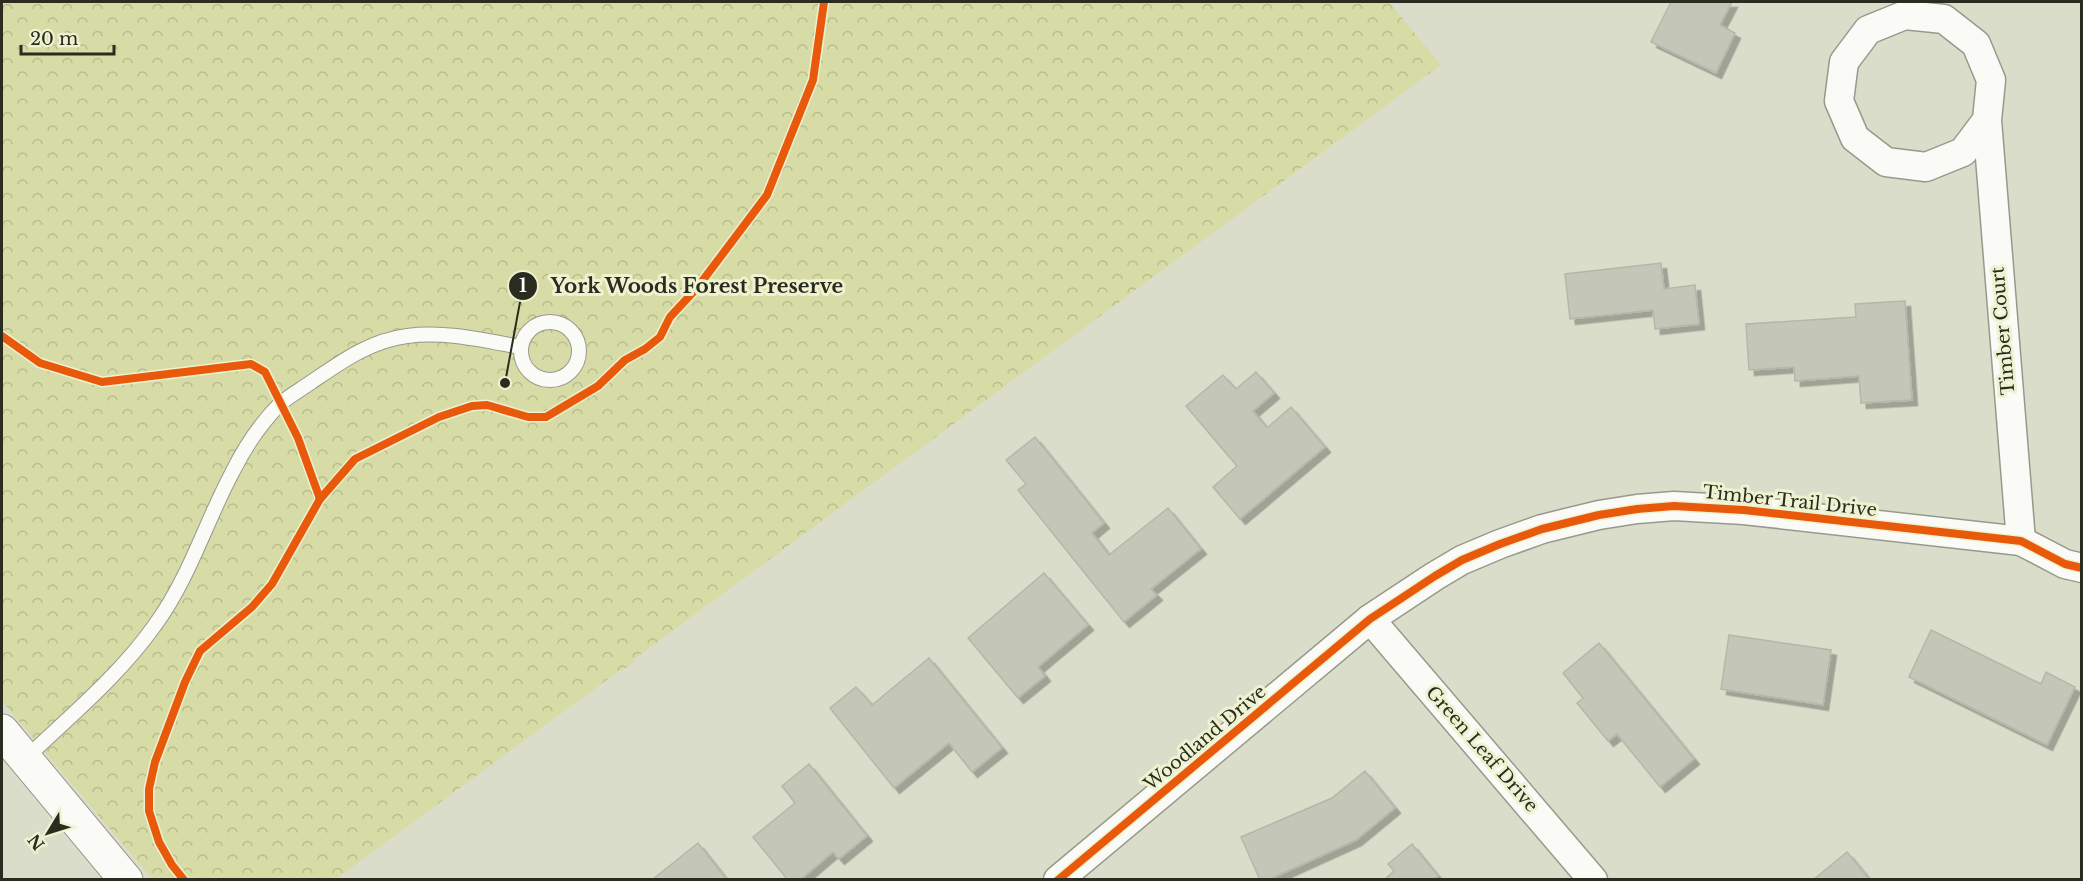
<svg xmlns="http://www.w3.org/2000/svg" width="2083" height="881" viewBox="0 0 2083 881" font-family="'Libre Baskerville',serif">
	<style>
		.forest { fill: url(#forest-crowns) }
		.building { fill: #c4c6b8; stroke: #b5b7a8; stroke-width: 1.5; filter: url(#shadow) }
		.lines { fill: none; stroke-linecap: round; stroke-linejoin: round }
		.lane-casing { stroke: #98998c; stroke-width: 16 }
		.street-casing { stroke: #98998c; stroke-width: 31 }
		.secondary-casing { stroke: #98998c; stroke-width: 35 }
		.lane { stroke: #fafaf7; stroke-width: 14 }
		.street { stroke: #fafaf7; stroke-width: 28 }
		.secondary { stroke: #fafaf7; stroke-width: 33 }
		.cycleway-casing { stroke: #eef2d0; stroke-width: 11 }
		.cycleway { stroke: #e8590c; stroke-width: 8 }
		.labels { text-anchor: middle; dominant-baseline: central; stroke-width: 6; stroke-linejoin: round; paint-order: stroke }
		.street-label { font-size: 18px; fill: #2a2c1f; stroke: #eef2d0 }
		.leader { fill: none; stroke: #2a2c1f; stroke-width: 2 }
		.callout-dot { fill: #2a2c1f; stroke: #eef2d0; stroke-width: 2 }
		.mark-label { font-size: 18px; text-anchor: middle; font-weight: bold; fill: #fff }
		.callout-label { font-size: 20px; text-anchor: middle; font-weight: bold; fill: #2a2c1f; stroke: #eef2d0; stroke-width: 6; stroke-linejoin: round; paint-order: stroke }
	</style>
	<defs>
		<pattern id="forest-crowns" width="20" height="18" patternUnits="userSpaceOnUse" patternTransform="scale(1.5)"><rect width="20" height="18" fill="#d7dca6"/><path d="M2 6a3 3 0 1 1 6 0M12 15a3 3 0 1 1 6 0" fill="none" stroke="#b9bd8e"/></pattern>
		<filter id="shadow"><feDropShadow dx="5.5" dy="5.5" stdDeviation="0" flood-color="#0004"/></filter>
	</defs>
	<rect width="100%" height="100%" fill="#dbddcb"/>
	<!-- forest -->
	<polygon class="forest" points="2,2 1389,2 1441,65 637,657 630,666 619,671 336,879 153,880 2,701"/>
	<!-- building -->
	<g class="building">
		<polygon points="1671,2 1732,2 1720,25 1735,33 1716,73 1651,42"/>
		<polygon points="1661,263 1664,289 1695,285 1699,324 1655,329 1653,310 1570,319 1565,274"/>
		<polygon points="1905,301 1912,400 1861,403 1859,376 1795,381 1794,367 1749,370 1746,324 1856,317 1855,304"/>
		<polygon points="1256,372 1274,393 1253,411 1267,428 1291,407 1325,447 1240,519 1213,487 1237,466 1186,406 1223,375 1236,389"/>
		<polygon points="1035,437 1104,523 1092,533 1109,555 1168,508 1201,549 1151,589 1157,595 1124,622 1018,490 1026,484 1006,460"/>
		<polygon points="1044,573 1088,625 1038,667 1045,676 1018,698 968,638"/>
		<polygon points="1931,630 2041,684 2046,672 2075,687 2047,745 1909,677"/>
		<polygon points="1729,635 1831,650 1823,705 1721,689"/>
		<polygon points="1599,643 1694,759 1660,787 1617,734 1608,741 1577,703 1583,698 1563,673"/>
		<polygon points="929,658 1002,748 972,772 949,743 894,788 830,708 856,687 872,705"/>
		<polygon points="809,764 867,836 839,859 833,852 800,880 788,880 753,837 795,803 782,786"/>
		<polygon points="1365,771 1395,808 1356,840 1268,880 1260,880 1241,837 1332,798"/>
		<polygon points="698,843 727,880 652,880"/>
		<polygon points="1412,844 1438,876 1434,880 1384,880 1394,871 1388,864"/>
		<polygon points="1847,852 1870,880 1813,880"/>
	</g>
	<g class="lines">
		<defs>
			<g id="lane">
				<circle cx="550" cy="351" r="29"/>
				<path d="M 25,759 C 69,717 119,676 155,625 C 189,579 206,521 233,471 C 245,447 261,423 280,404 C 289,396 300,390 310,383 C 341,362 369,341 407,336 C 446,331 482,340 520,347"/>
			</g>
			<g id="street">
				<polyline points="1987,120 1963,152 1926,167 1886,162 1855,138 1839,101 1844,62 1868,30 1905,15 1944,19 1976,44 1991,80 1987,120 2021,541"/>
				<polyline points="1370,619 1593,880"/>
				<polyline points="1058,880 1370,619 1435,576 1462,560 1500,544 1542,529 1599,515 1637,509 1674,506 1744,510 2021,541 2065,564 2082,568"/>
			</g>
			<polyline id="secondary" points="2,731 126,880"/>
		</defs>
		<!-- lane casing -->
		<use href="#lane" class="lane-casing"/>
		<!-- street casing -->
		<use href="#street" class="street-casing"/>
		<!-- secondary casing -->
		<use href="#secondary" class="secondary-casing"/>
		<!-- lane -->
		<use href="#lane" class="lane"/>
		<!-- street -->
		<use href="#street" class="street"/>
		<!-- secondary -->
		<use href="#secondary" class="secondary"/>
		<defs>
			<g id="cycleway">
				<polyline points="2,336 40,363 102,382 251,364 265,372 298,438 320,499"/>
				<polyline points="184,880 172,865 159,842 149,811 149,789 155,762 185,682 200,651 252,607 272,584 320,499 355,459 439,417 472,406 487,405 528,417 546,417 598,386 625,360 645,349 660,337 670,317 697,288 767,195 813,80 824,2"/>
				<polyline points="1058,880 1370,619 1435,576 1462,560 1500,544 1542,529 1599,515 1637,509 1674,506 1744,510 2021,541 2065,564 2082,568"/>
			</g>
		</defs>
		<!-- cycleway casing -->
		<use href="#cycleway" class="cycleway-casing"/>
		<!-- cycleway -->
		<use href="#cycleway" class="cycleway"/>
	</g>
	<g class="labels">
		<!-- street labels -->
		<g class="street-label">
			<text transform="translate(2003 331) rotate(-95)">Timber Court</text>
			<text transform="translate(1790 501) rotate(6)">Timber Trail Drive</text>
			<text transform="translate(1205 738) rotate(-40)">Woodland Drive</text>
			<text transform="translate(1482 749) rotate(49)">Green Leaf Drive</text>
		</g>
	</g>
	<!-- callouts -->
	<path class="leader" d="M505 383L523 286"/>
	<g class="callout-dot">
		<circle cx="505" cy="383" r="6"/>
		<circle cx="523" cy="286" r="15"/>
	</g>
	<g class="mark-label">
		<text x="523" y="292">1</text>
	</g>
	<g class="callout-label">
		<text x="697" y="293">York Woods Forest Preserve</text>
	</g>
	<!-- border -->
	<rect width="2083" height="881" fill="none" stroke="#2a2c1f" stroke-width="6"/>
	<!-- north arrow -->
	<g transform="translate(48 833) rotate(232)" stroke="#eef2d0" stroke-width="4.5" paint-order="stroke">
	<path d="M0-4.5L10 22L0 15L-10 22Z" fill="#2a2c1f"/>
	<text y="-9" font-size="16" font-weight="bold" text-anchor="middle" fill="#2a2c1f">N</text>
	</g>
	<!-- scale -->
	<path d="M21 45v9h93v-9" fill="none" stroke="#2a2c1f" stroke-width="3"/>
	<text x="30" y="45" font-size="18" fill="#2a2c1f" stroke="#eef2d0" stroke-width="4.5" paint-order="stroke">20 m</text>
</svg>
